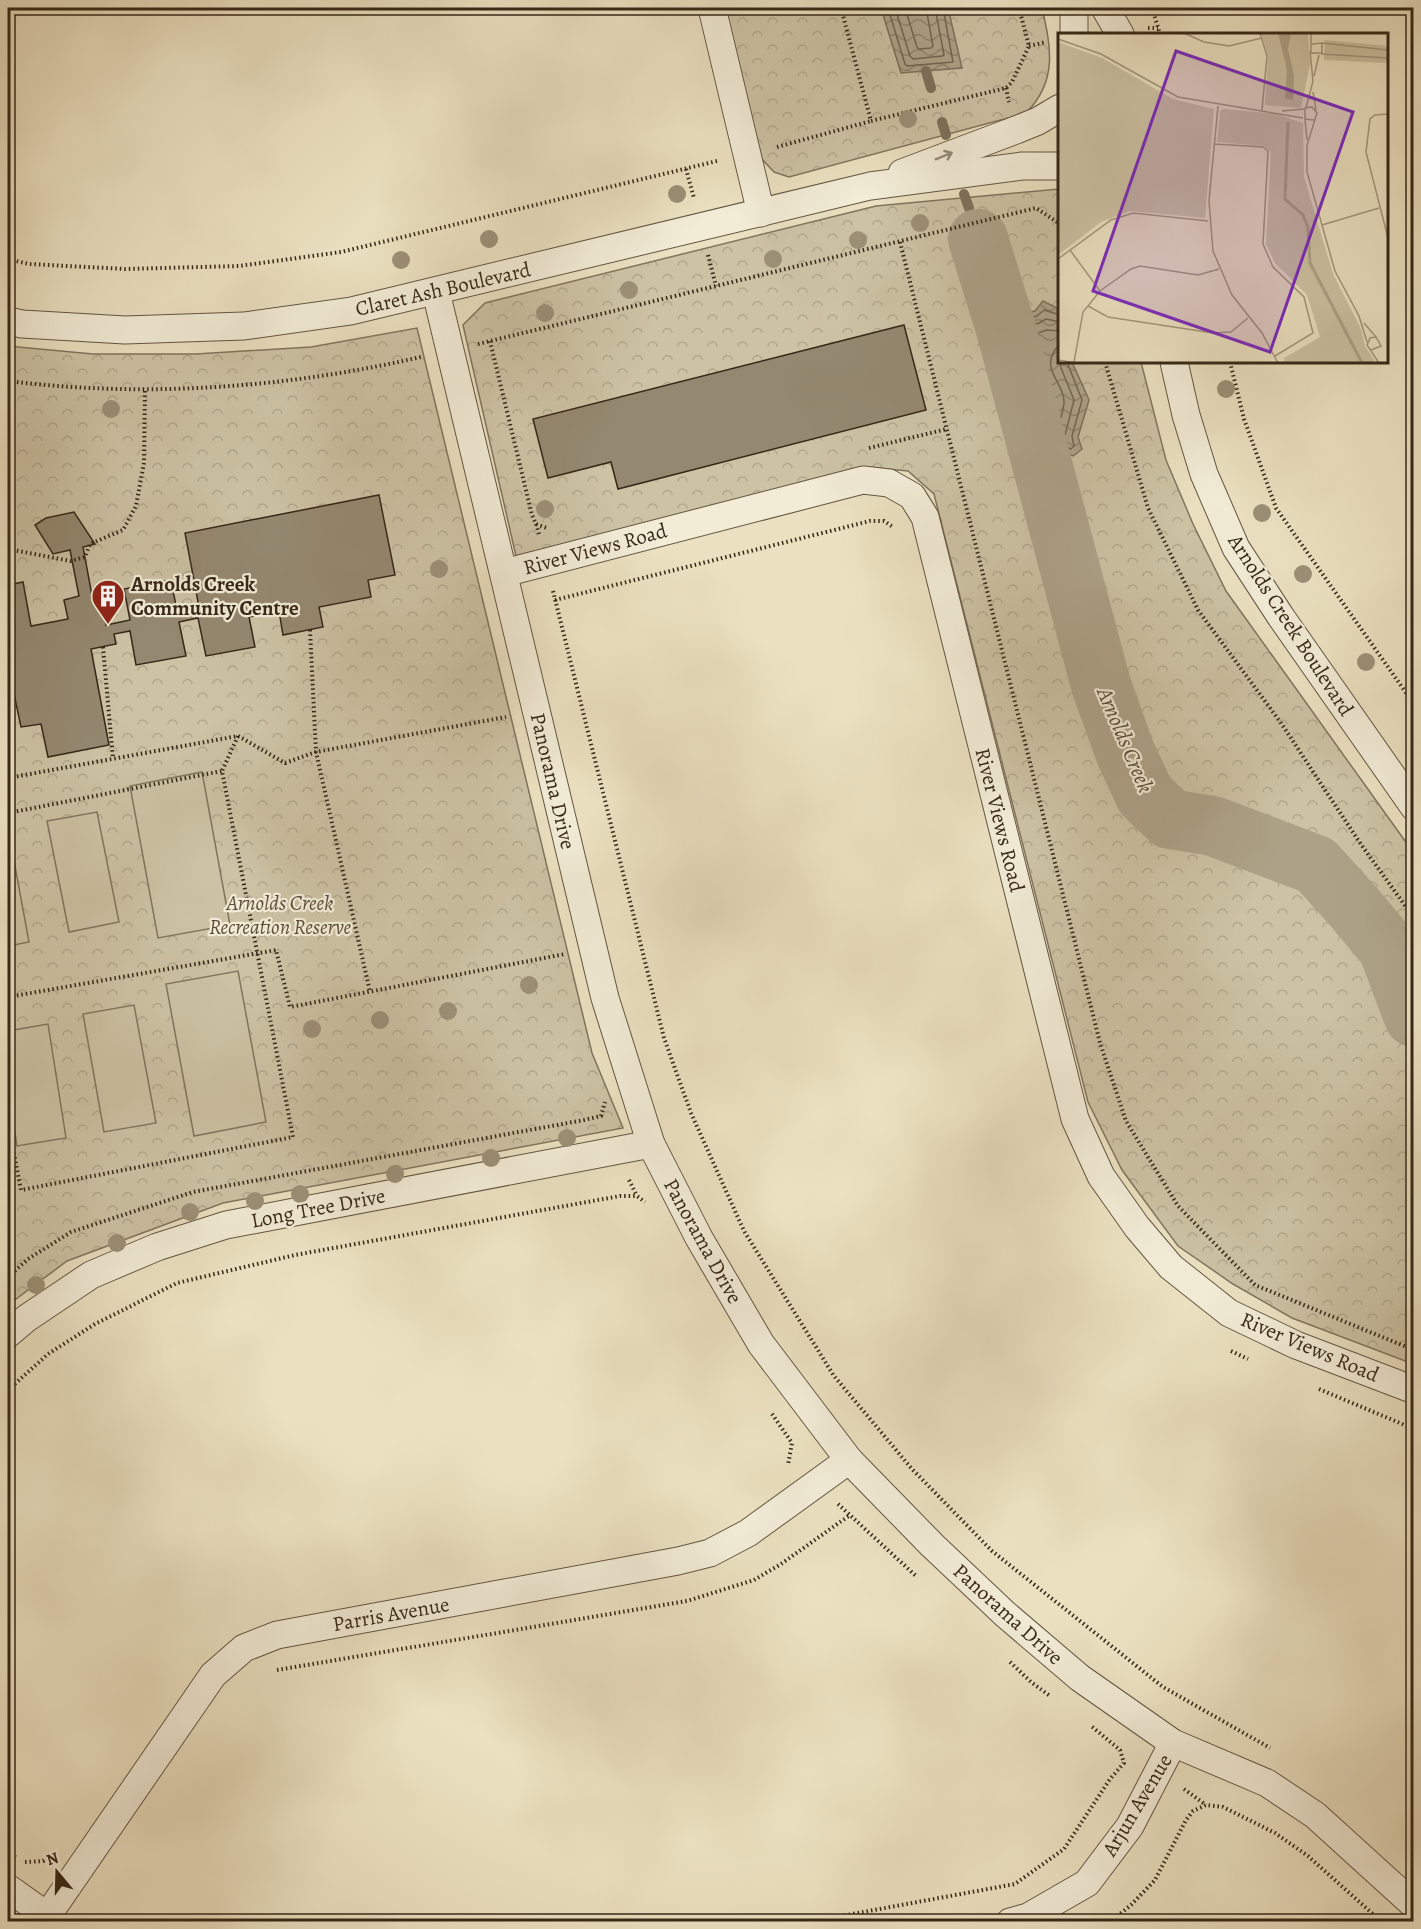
<svg xmlns="http://www.w3.org/2000/svg" width="1421" height="1929" viewBox="0 0 1421 1929" font-family="Alegreya,serif">
	<style>
		.forest { fill: url(#forest-crowns); stroke: #81755e; stroke-width: 1.5 }
		.pitch { fill: #ccc2a4; stroke: #81755e; stroke-width: 1.5 }
		.water { fill: url(#water-waves); stroke: #7d715b; stroke-width: 1.5 }
		.lines { fill: none; stroke-linecap: round; stroke-linejoin: round }
		.shore { stroke: #726550; stroke-width: 1.5 }
		.stream { stroke: #7d715b; stroke-width: 10 }
		.river { stroke: #ada288; stroke-width: 60 }
		.building { fill: #948870; stroke: #362818; stroke-width: 1.5 }
		.street-casing { stroke: #635642; stroke-width: 29 }
		.path { stroke: #362818; stroke-width: 4; stroke-dasharray: 1.5 3; stroke-linecap: butt }
		.street { stroke: #f2ecd7; stroke-width: 27 }
		.tree { fill: #9c9077 }
		.oneway { stroke: #948a78 }
		.labels { text-anchor: middle; dominant-baseline: central; stroke-width: 4.5; stroke-linejoin: round; paint-order: stroke }
		.street-label { font-size: 21px; fill: #362818; stroke: #f2ecd7 }
		.poi-label { font-size: 21px; font-weight: bold; fill: #362818; stroke: #f2ecd7; text-anchor: start }
		.park-label { font-size: 21px; font-style: italic; fill: #5c4e3b; stroke: #f2ecd7 }
		.water-label { font-size: 22px; font-style: italic; fill: #5a4d3a; stroke: #f2ecd7 }
		.inset-river { fill: none; stroke: #ada288; stroke-width: 3 }
		.inset-road { fill: none; stroke: #a3977d; stroke-width: 1.5 }
		.view { fill: #7b2cbf; fill-opacity: 0.15; stroke: #7b2cbf; stroke-width: 3 }
		.inset-edge { fill: none; stroke: #362818; stroke-width: 3 }
	</style>
	<defs>
		<pattern id="forest-crowns" width="20" height="18" patternUnits="userSpaceOnUse" patternTransform="scale(1.5)"><rect width="20" height="18" fill="#ccc2a4"/><path d="M2 6a3 3 0 1 1 6 0M12 15a3 3 0 1 1 6 0" fill="none" stroke="#b0a78c"/></pattern>
		<pattern id="water-waves" width="16" height="10" patternUnits="userSpaceOnUse" patternTransform="scale(1.5)"><rect width="16" height="10" fill="#ada288"/><path d="M0 5q4-4 8 0t8 0" fill="none" stroke="#8e846e"/></pattern>
	</defs>
	<rect width="100%" height="100%" fill="#ebe1c1"/>
	<filter id="stains"><feTurbulence type="fractalNoise" baseFrequency=".00333" numOctaves="4"/><feColorMatrix values="0 0 0 0 .2 0 0 0 0 .09 0 0 0 0 .02 0 0 0 .5 -.17"/></filter>
	<radialGradient id="worn" r=".72"><stop offset=".6" stop-color="#630" stop-opacity="0"/><stop offset="1" stop-color="#630" stop-opacity=".3"/></radialGradient>
	<!-- forest -->
	<g class="forest">
		<path d="M 722,8 L 1042,8 C 1051,47 1058,81 1026,113 L 789,177 L 774,172 L 760,157 Z"/>
		<polygon points="1059,189 1060,362 1141,362 1166,460 1193,524 1226,591 1413,852 1413,1364 1292,1318 1233,1284 1178,1246 1122,1170 1088,1102 934,494 908,471 867,467 516,556 463,325 485,303 876,206"/>
		<polygon points="417,328 592,1053 623,1128 223,1203 67,1261 8,1305 8,346 93,354 196,354 311,347"/>
	</g>
	<!-- pitch -->
	<g class="pitch">
		<polygon points="202,772 230,925 158,938 130,786"/>
		<polygon points="97,812 119,922 69,932 47,821"/>
		<polygon points="8,828 29,942 8,946"/>
		<polygon points="238,971 266,1122 194,1136 166,984"/>
		<polygon points="134,1005 156,1123 104,1132 83,1014"/>
		<polygon points="48,1024 66,1138 17,1146 8,1086 8,1031"/>
	</g>
	<!-- water -->
	<g class="water">
		<polygon points="881,8 948,8 962,68 901,73"/>
		<polygon points="1043,301 1057,308 1059,315 1060,362 1072,362 1089,400 1078,437 1082,449 1073,456 1058,449 1057,458 1041,456 1024,431 1019,406 1003,358 1006,329 1010,317 1035,311"/>
	</g>
	<g class="lines">
		<!-- shore -->
		<g class="shore">
			<polyline points="888,8 905,64 907,66 953,62 943,8"/>
			<polyline points="895,8 910,56 913,59 942,56 944,55 935,8"/>
			<polyline points="905,8 917,47 919,49 931,48 933,46 926,8"/>
			<polyline points="1060,315 1044,310 1037,316 1015,322 1012,330 1009,358 1025,405 1030,429 1045,450 1051,450 1058,444 1071,449 1074,446 1072,436 1082,400 1067,362"/>
			<polyline points="1060,322 1046,319 1039,323 1021,329 1017,357 1032,403 1037,426 1047,440 1065,435 1074,400 1061,368 1060,362"/>
			<path d="M 1060,331 L 1047,330 L 1029,336 L 1026,356 L 1041,401 L 1045,422 L 1051,429 L 1058,426 C 1060,419 1064,410 1064,402 C 1065,382 1036,368 1060,344"/>
		</g>
		<!-- stream -->
		<g class="stream">
			<polyline points="926,71 931,88"/>
			<polyline points="942,122 946,135"/>
			<polyline points="964,194 969,208"/>
		</g>
		<!-- river -->
		<polyline class="river" points="978,239 1006,329 1101,685 1125,752 1145,795 1170,819 1213,826 1316,865 1353,906 1388,948 1414,1017"/>
	</g>
	<!-- building -->
	<g class="building">
		<polygon points="904,325 926,410 618,489 611,462 548,478 533,419"/>
		<polygon points="379,495 395,575 368,580 371,597 319,607 323,627 283,635 279,611 249,617 255,647 206,656 198,618 179,622 186,656 136,665 130,631 114,634 116,644 91,649 109,745 48,757 41,724 21,727 13,689 8,690 8,585 23,582 31,626 68,619 64,600 79,596 70,550 53,554 35,525 46,518 74,512 95,544 83,547 93,601 101,599 106,625 130,620 124,589 171,580 177,611 199,607 185,533"/>
	</g>
	<g class="lines">
		<defs>
			<g id="street">
				<polyline points="712,8 761,213"/>
				<polyline points="1074,8 1074,34"/>
				<polyline points="1105,8 1120,34"/>
				<polyline points="902,173 1016,130 1038,121 1060,108"/>
				<polyline points="436,292 605,998 651,1144 699,1238 761,1344 849,1460 932,1545 1005,1614 1080,1678 1173,1743 1267,1783 1315,1815 1414,1905"/>
				<polyline points="8,321 22,324 125,330 244,326 351,311 870,186 1022,166 1060,166"/>
				<polyline points="1174,362 1186,415 1204,474 1236,548 1281,617 1414,807"/>
				<polyline points="504,573 863,480 889,483 912,496 925,517 1075,1119 1101,1176 1137,1227 1171,1267 1229,1313 1296,1345 1414,1390"/>
				<polyline points="8,1334 27,1318 91,1275 157,1247 226,1225 651,1144"/>
				<polyline points="8,1888 46,1915"/>
				<polyline points="43,1922 213,1675 244,1648 277,1635 678,1561 710,1553 748,1533 849,1460"/>
				<polyline points="1010,1922 1028,1917 1087,1883 1130,1826 1173,1743"/>
			</g>
		</defs>
		<!-- street casing -->
		<use href="#street" class="street-casing"/>
		<!-- path -->
		<g class="path">
			<polyline points="841,8 871,121 1006,88 1012,82 1029,46 1019,8"/>
			<polyline points="1152,8 1160,34"/>
			<polyline points="1148,28 1158,28"/>
			<polyline points="1029,46 1046,42"/>
			<polyline points="1006,88 1009,102"/>
			<polyline points="777,147 871,121"/>
			<polyline points="686,169 694,198"/>
			<polyline points="900,242 1100,1043 1126,1121 1178,1206 1255,1285 1414,1350"/>
			<polyline points="708,255 716,286"/>
			<polyline points="8,259 29,264 125,269 239,266 341,252 717,161"/>
			<polyline points="490,341 532,515 536,524 547,528"/>
			<polyline points="478,344 1036,208 1060,224"/>
			<polyline points="1105,362 1148,508 1198,610 1281,723 1360,843 1414,918"/>
			<polyline points="1230,362 1244,419 1276,508 1414,704"/>
			<path d="M 8,381 C 145,398 286,388 421,357"/>
			<polyline points="869,448 947,429"/>
			<polyline points="8,518 10,515"/>
			<polyline points="536,524 539,534"/>
			<polyline points="8,549 71,561 85,557 90,544 123,530 136,506 144,463 145,389"/>
			<polyline points="553,591 664,1038 691,1113 744,1231 834,1376 912,1469 992,1551 1163,1687 1270,1748"/>
			<polyline points="555,600 870,521 884,521 893,527"/>
			<polyline points="310,630 316,752 370,992"/>
			<polyline points="103,647 113,759"/>
			<polyline points="8,778 238,736 285,763 316,752 506,717"/>
			<polyline points="8,813 222,771"/>
			<polyline points="8,997 276,950 290,1007 565,954"/>
			<polyline points="8,1122 21,1190 293,1137 222,771 238,736"/>
			<polyline points="629,1180 637,1196"/>
			<polyline points="8,1277 28,1259 71,1232 193,1192 584,1120 601,1116 605,1102"/>
			<polyline points="1231,1351 1248,1359"/>
			<polyline points="1319,1389 1414,1429"/>
			<polyline points="8,1390 48,1354 95,1324 177,1283 295,1255 620,1196 637,1196 645,1202"/>
			<polyline points="772,1414 792,1443 788,1465"/>
			<polyline points="838,1504 916,1576"/>
			<polyline points="1010,1662 1031,1682 1050,1696"/>
			<polyline points="277,1670 687,1601 754,1580 781,1564 850,1515"/>
			<polyline points="1184,1789 1206,1805"/>
			<polyline points="8,1852 16,1857"/>
			<polyline points="25,1862 43,1861 49,1857"/>
			<polyline points="809,1922 1015,1884 1064,1849 1110,1779 1124,1763 1120,1750 1090,1725"/>
			<polyline points="1110,1922 1131,1905 1155,1880 1186,1820 1193,1811 1206,1805 1223,1807 1275,1833 1308,1856 1382,1922"/>
		</g>
		<!-- street -->
		<use href="#street" class="street"/>
	</g>
	<!-- trees -->
	<g class="tree">
		<circle cx="908" cy="119" r="9"/>
		<circle cx="677" cy="194" r="9"/>
		<circle cx="920" cy="223" r="9"/>
		<circle cx="489" cy="239" r="9"/>
		<circle cx="858" cy="240" r="9"/>
		<circle cx="773" cy="259" r="9"/>
		<circle cx="401" cy="260" r="9"/>
		<circle cx="629" cy="290" r="9"/>
		<circle cx="545" cy="313" r="9"/>
		<circle cx="1226" cy="389" r="9"/>
		<circle cx="111" cy="409" r="9"/>
		<circle cx="545" cy="509" r="9"/>
		<circle cx="1262" cy="513" r="9"/>
		<circle cx="439" cy="569" r="9"/>
		<circle cx="1303" cy="574" r="9"/>
		<circle cx="1366" cy="662" r="9"/>
		<circle cx="529" cy="985" r="9"/>
		<circle cx="448" cy="1011" r="9"/>
		<circle cx="380" cy="1020" r="9"/>
		<circle cx="312" cy="1029" r="9"/>
		<circle cx="567" cy="1138" r="9"/>
		<circle cx="491" cy="1158" r="9"/>
		<circle cx="395" cy="1174" r="9"/>
		<circle cx="300" cy="1194" r="9"/>
		<circle cx="255" cy="1201" r="9"/>
		<circle cx="190" cy="1212" r="9"/>
		<circle cx="117" cy="1243" r="9"/>
		<circle cx="36" cy="1285" r="9"/>
	</g>
	<!-- one-way arrows -->
	<defs><path id="oneway-shaft" d="M-6 0H5M1.5-3L5.5 0L1.5 3" fill="none" stroke-width="1.6" stroke-linecap="round" stroke-linejoin="round" transform="scale(1.5)"/></defs>
	<use class="oneway" href="#oneway-shaft" transform="translate(944 156) rotate(-22)"/>
	<!-- icons -->
	<defs>
		<symbol id="building-pin" viewBox="-11 -11 22 30"><path d="M0 17L-7.5 6A9.5 9.5 0 1 1 7.5 6Z" fill="#8f2418" stroke="#f2ecd7"/><path d="M-4-6H4V6H1V3H-1V6H-4ZM-2.5-4.3h1.7v1.8h-1.7ZM.8-4.3h1.7v1.8H.8ZM-2.5-1h1.7V.8h-1.7ZM.8-1h1.7V.8H.8Z" fill="#fff"/></symbol>
	</defs>
	<g fill-rule="evenodd">
		<use href="#building-pin" x="89" y="577" width="38" height="52"/>
	</g>
	<g class="labels">
		<!-- street labels -->
		<g class="street-label">
			<text transform="translate(443 289) rotate(-13)">Claret Ash Boulevard</text>
			<text transform="translate(595 549) rotate(-15)">River Views Road</text>
			<text transform="translate(1291 625) rotate(57)">Arnolds Creek Boulevard</text>
			<text transform="translate(553 781) rotate(77)">Panorama Drive</text>
			<text transform="translate(1000 820) rotate(76)">River Views Road</text>
			<text transform="translate(318 1208) rotate(-11)">Long Tree Drive</text>
			<text transform="translate(703 1241) rotate(61)">Panorama Drive</text>
			<text transform="translate(1310 1347) rotate(23)">River Views Road</text>
			<text transform="translate(391 1614) rotate(-10)">Parris Avenue</text>
			<text transform="translate(1008 1614) rotate(42)">Panorama Drive</text>
			<text transform="translate(1137 1805) rotate(-59)">Arjun Avenue</text>
		</g>
		<!-- poi labels -->
		<g class="poi-label">
			<text x="131" y="584">Arnolds Creek<tspan x="131" dy="24">Community Centre</tspan></text>
		</g>
		<!-- park labels -->
		<g class="park-label">
			<text x="280" y="903">Arnolds Creek<tspan x="280" dy="24">Recreation Reserve</tspan></text>
		</g>
		<!-- water labels -->
		<g class="water-label">
			<text transform="translate(1125 740) rotate(67)">Arnolds Creek</text>
		</g>
	</g>
	<!-- overview -->
	<g transform="translate(1058 33)">
		<rect width="330" height="330" fill="#ebe1c1"/>
		<path d="M 267,7 L 330,13 L 330,30 L 266,27 Z" fill="#ccc2a4"/>
		<path d="M 203,0 L 250,0 L 252,31 L 243,75 L 207,72 L 210,23 ZM 0,9 L 44,25 L 115,66 L 156,76 L 147,185 L 72,178 L 43,189 L 0,222 ZM 166,76 L 218,81 L 245,90 L 246,144 L 275,241 L 303,296 L 307,313 L 318,330 L 226,330 L 226,325 L 262,304 L 249,262 L 217,230 L 208,211 L 213,119 L 206,113 L 159,109 L 162,78 Z" fill="#ccc2a4"/>
		<path d="M 9,68 L 33,73 L 42,82 L 51,110 L 42,140 L 23,158 L 11,161 L 0,158 L 0,70 ZM 101,121 L 110,122 L 107,143 L 98,141 ZM 97,147 L 106,149 L 103,169 L 94,167 Z" fill="#ccc2a4"/>
		<path d="M 220,0 L 233,0 L 230,16 L 236,42 L 235,67 L 227,65 L 229,37 Z" fill="#ada288"/>
		<path class="inset-river" d="M 230,89 L 227,166 L 245,182 L 250,195 L 252,230 L 304,330"/>
		<path class="inset-road" d="M 126,0 L 146,9 L 171,13 L 204,5M 202,0 L 209,23 L 204,77M 253,0 L 253,20 L 264,20 L 264,10 L 254,11M 0,6 L 43,21 L 120,64 L 245,85M 264,10 L 330,17M 263,21 L 330,25M 256,43 L 261,22M 255,59 L 258,77M 160,73 L 151,168 L 155,218 L 174,262 L 204,300 L 220,330M 248,75 L 255,48 L 252,18M 224,78 L 246,76M 330,81 L 317,82 L 312,86 L 308,119 L 330,205M 247,86 L 249,107M 256,87 L 247,86 L 247,75 L 254,74 L 259,80 L 249,112 L 249,139 L 277,238 L 301,283 L 309,309M 156,111 L 205,114 L 210,118 L 205,211 L 215,234 L 246,264 L 255,300 L 217,323M 264,192 L 321,175M 12,217 L 42,258M 0,226 L 53,187 L 75,180 L 150,188M 30,273 L 50,284 L 155,300 L 173,299 L 190,285M 306,290 L 318,304M 313,317 L 323,313 L 318,304 L 312,305 L 309,312 L 321,330M 0,327 L 19,330M 16,329 L 25,279 L 42,258 L 73,236 L 82,233 L 140,242 L 161,236"/>
		<path class="view" d="M 118,18 L 295,79 L 212,319 L 35,258 Z"/>
		<rect width="330" height="330" class="inset-edge"/>
	</g>
	<!-- margin -->
	<rect width="1421" height="1929" fill="none" stroke="#ebe1c1" stroke-width="30"/>
	<rect x="9" y="9" width="1403" height="1911" fill="none" stroke="#362818" stroke-width="3"/>
	<rect x="15" y="15" width="1391" height="1899" fill="none" stroke="#362818" stroke-width="1.5"/>
	<!-- north arrow -->
	<g transform="translate(57 1872) rotate(341)" stroke="#f2ecd7" stroke-width="4.5" paint-order="stroke">
	<path d="M0-4.5L10 22L0 15L-10 22Z" fill="#362818"/>
	<text y="-9" font-size="16" font-weight="bold" text-anchor="middle" fill="#362818">N</text>
	</g>
	<rect width="100%" height="100%" filter="url(#stains)"/>
	<rect width="100%" height="100%" fill="url(#worn)"/>
</svg>
